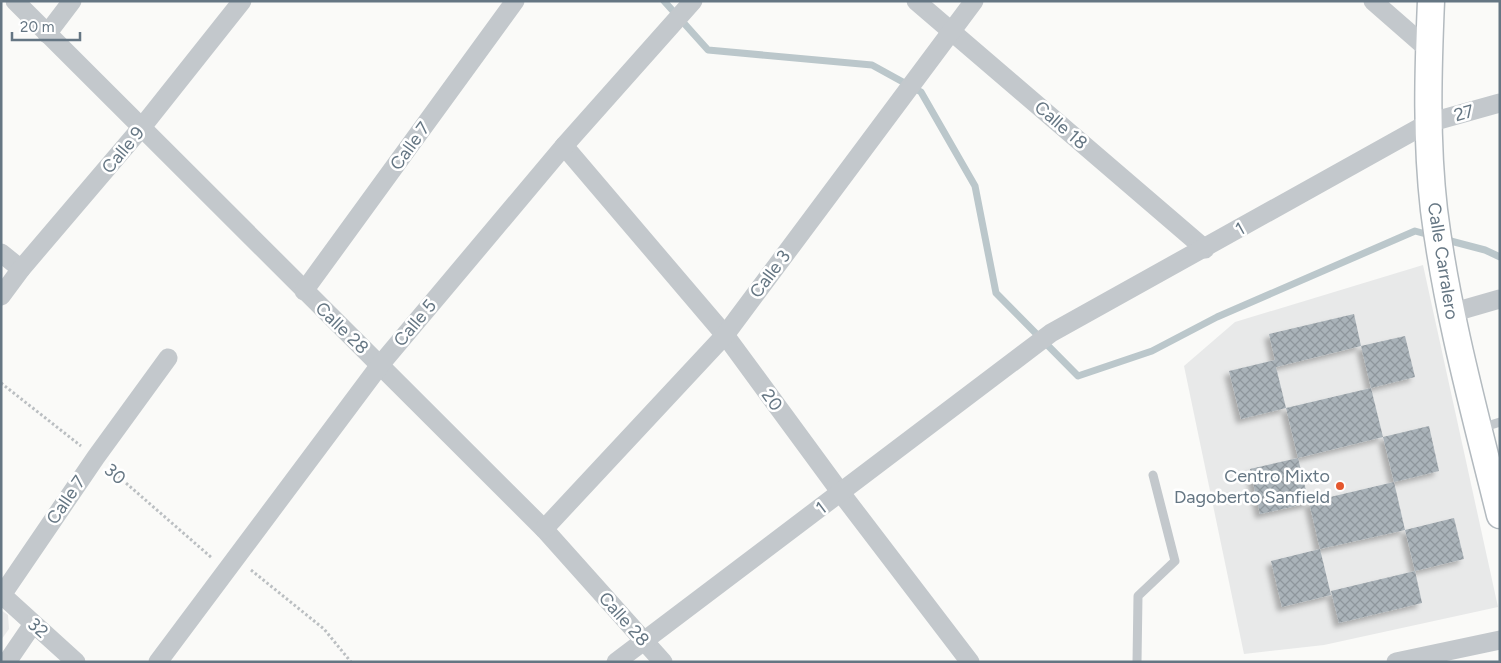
<svg xmlns="http://www.w3.org/2000/svg" width="1501" height="663" viewBox="0 0 1501 663" font-family="Figtree,sans-serif">
	<style>
		.built { fill: #e8e9e9 }
		.lines { fill: none; stroke-linecap: round; stroke-linejoin: round }
		.stream { stroke: #bbc7cb; stroke-width: 7 }
		.building { fill: url(#building-cross-hatch); filter: url(#shadow) }
		.secondary-casing { stroke: #b3babf; stroke-width: 29 }
		.path { stroke: #bbbfc2; stroke-width: 3; stroke-dasharray: 2.5 2.5; stroke-linecap: butt }
		.lane { stroke: #c3c8cc; stroke-width: 9 }
		.street { stroke: #c3c8cc; stroke-width: 19 }
		.secondary { stroke: #fff; stroke-width: 26 }
		.poi-dot { fill: #e4572e; stroke: #fff; stroke-width: 2 }
		.labels { text-anchor: middle; dominant-baseline: central; stroke-width: 5; stroke-linejoin: round; paint-order: stroke }
		.street-label { font-size: 18px; fill: #657683; stroke: #fff }
		.poi-label { font-size: 18px; fill: #657683; stroke: #fff; text-anchor: end }
	</style>
	<defs>
		<pattern id="building-cross-hatch" width="8" height="8" patternUnits="userSpaceOnUse" patternTransform="scale(1.25)"><rect width="8" height="8" fill="#aab3b9"/><path d="M0 0l8 8M0 8l8-8" fill="none" stroke="#8e969c"/></pattern>
		<filter id="shadow"><feDropShadow dx="-4.5" dy="4.5" stdDeviation="2.5" flood-color="#0004"/></filter>
	</defs>
	<rect width="100%" height="100%" fill="#fafaf8"/>
	<!-- built -->
	<g class="built">
		<polygon points="1423,265 1498,607 1324,645 1244,654 1184,366 1235,322"/>
		<polygon points="1,610 8,615 9,629 1,640"/>
	</g>
	<g class="lines">
		<!-- stream -->
		<g class="stream">
			<polyline points="664,1 708,50 872,65 921,92 975,186 996,293 1078,376 1152,351 1217,317 1415,231 1433,236"/>
			<polyline points="1443,239 1485,250 1500,257"/>
		</g>
	</g>
	<!-- building -->
	<g class="building">
		<polygon points="1354,314 1361,346 1276,367 1286,408 1241,419 1229,371 1275,360 1269,334"/>
		<polygon points="1405,336 1415,377 1371,388 1361,346"/>
		<polygon points="1371,388 1383,437 1298,458 1286,408"/>
		<polygon points="1429,426 1439,471 1394,482 1383,437"/>
		<polygon points="1298,458 1309,503 1260,514 1250,469"/>
		<polygon points="1394,482 1405,530 1320,549 1309,502"/>
		<polygon points="1454,518 1464,559 1415,571 1405,530"/>
		<polygon points="1320,549 1331,595 1282,607 1271,561"/>
		<polygon points="1415,571 1422,603 1339,623 1331,591"/>
	</g>
	<g class="lines">
		<defs>
			<path id="secondary" d="M 1431,1 C 1428,71 1426,141 1434,210 C 1447,313 1475,414 1500,515"/>
		</defs>
		<!-- secondary casing -->
		<use href="#secondary" class="secondary-casing"/>
		<!-- path -->
		<g class="path">
			<polyline points="1,383 81,446"/>
			<polyline points="111,470 212,558"/>
			<polyline points="251,570 324,629 351,662"/>
		</g>
		<!-- lane -->
		<g class="lane">
			<polyline points="1481,428 1500,422"/>
			<polyline points="1137,662 1138,596 1175,561 1153,475"/>
		</g>
		<!-- street -->
		<g class="street">
			<polyline points="15,1 544,529 663,662"/>
			<polyline points="916,1 1205,249"/>
			<polyline points="1373,1 1429,50"/>
			<polyline points="47,34 72,1"/>
			<polyline points="564,146 725,335 841,493 970,662"/>
			<polyline points="1,253 21,269"/>
			<polyline points="304,291 515,1"/>
			<polyline points="1,296 21,269 142,127 242,1"/>
			<polyline points="1451,313 1500,299"/>
			<polyline points="544,529 725,335 974,1"/>
			<polyline points="1,594 76,662"/>
			<polyline points="2,595 96,457 168,358"/>
			<polyline points="7,662 33,624"/>
			<polyline points="158,662 380,365 564,146 693,1"/>
			<polyline points="616,662 1051,333 1428,123 1500,103"/>
			<polyline points="1396,662 1500,640"/>
		</g>
		<!-- secondary -->
		<use href="#secondary" class="secondary"/>
	</g>
	<!-- markers -->
	<circle class="poi-dot" cx="1340" cy="486" r="5"/>
	<g class="labels">
		<!-- street labels -->
		<g class="street-label">
			<text transform="translate(1464 113) rotate(-16)">27</text>
			<text transform="translate(1061 125) rotate(41)">Calle 18</text>
			<text transform="translate(410 146) rotate(-54)">Calle 7</text>
			<text transform="translate(123 150) rotate(-50)">Calle 9</text>
			<text transform="translate(1240 229) rotate(-29)">1</text>
			<text transform="translate(1443 261) rotate(81)">Calle Carralero</text>
			<text transform="translate(770 274) rotate(-53)">Calle 3</text>
			<text transform="translate(415 323) rotate(-50)">Calle 5</text>
			<text transform="translate(342 328) rotate(44)">Calle 28</text>
			<text transform="translate(772 400) rotate(54)">20</text>
			<text transform="translate(115 474) rotate(41)">30</text>
			<text transform="translate(66 500) rotate(-56)">Calle 7</text>
			<text transform="translate(821 508) rotate(-37)">1</text>
			<text transform="translate(624 619) rotate(48)">Calle 28</text>
			<text transform="translate(38 628) rotate(42)">32</text>
		</g>
		<!-- poi labels -->
		<g class="poi-label">
			<text x="1330" y="476">Centro Mixto<tspan x="1330" dy="21">Dagoberto Sanfield</tspan></text>
		</g>
	</g>
	<!-- border -->
	<rect width="1501" height="663" fill="none" stroke="#657683" stroke-width="5"/>
	<!-- scale -->
	<path d="M12 32v8h68v-8" fill="none" stroke="#657683" stroke-width="2.5"/>
	<text x="20" y="32" font-size="15" fill="#657683" stroke="#ffffff" stroke-width="4" paint-order="stroke">20 m</text>
</svg>
